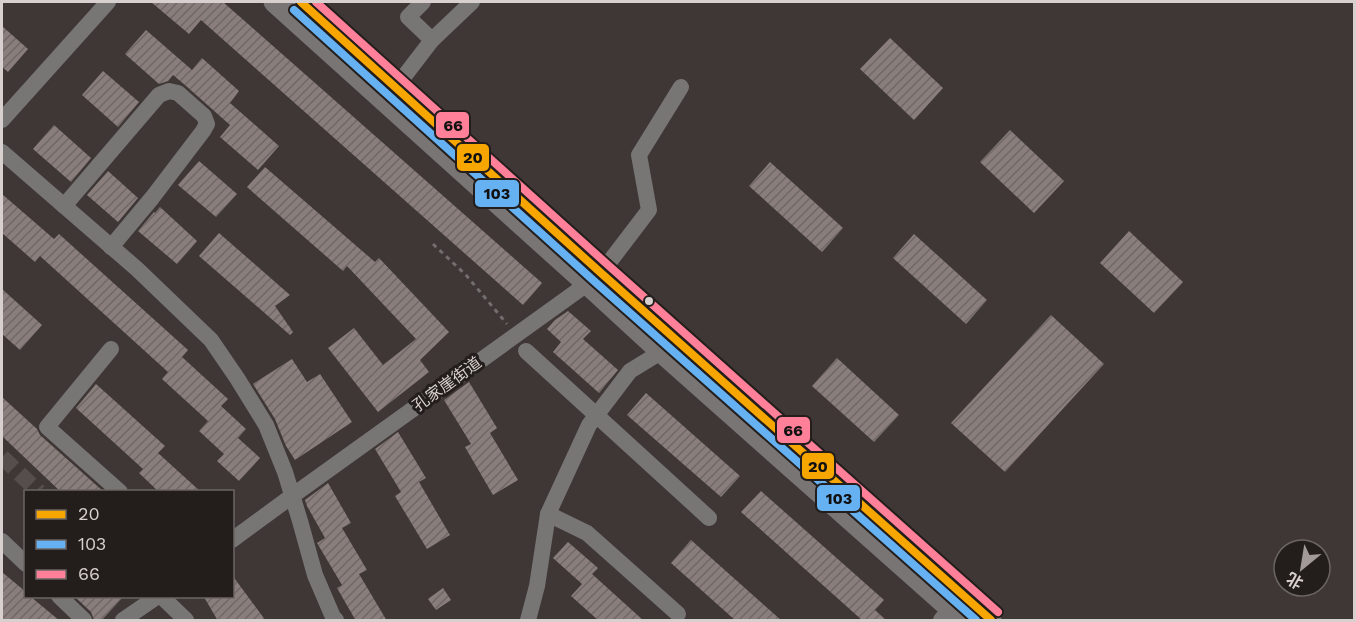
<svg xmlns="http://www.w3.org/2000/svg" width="1356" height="622" viewBox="0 0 1356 622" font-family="'Work Sans','Noto Sans SC',sans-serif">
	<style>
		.building { fill: url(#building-hatch) }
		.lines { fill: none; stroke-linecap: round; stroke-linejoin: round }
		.minor-tunnel { stroke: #554e4d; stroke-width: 16; stroke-dasharray: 16 8; stroke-linecap: butt }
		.path { stroke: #726e6d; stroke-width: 3; stroke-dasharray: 4.5 4.5; stroke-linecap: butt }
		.minor { stroke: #787575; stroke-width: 16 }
		.major { stroke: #7a7575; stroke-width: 21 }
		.bus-1-casing { stroke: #231e1c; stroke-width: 12 }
		.bus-2-casing { stroke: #231e1c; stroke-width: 12 }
		.bus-3-casing { stroke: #231e1c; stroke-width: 12 }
		.bus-1 { stroke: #f7a600; stroke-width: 8 }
		.bus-2 { stroke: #66b1f2; stroke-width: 8 }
		.bus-3 { stroke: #ff8098; stroke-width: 8 }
		.bus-dot { fill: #d8d0ce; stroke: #231e1c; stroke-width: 2 }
		.labels { text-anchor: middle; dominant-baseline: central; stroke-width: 6; stroke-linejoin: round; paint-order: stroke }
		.street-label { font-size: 16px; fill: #d8d0ce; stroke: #231e1c }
		.line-badge { stroke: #231e1c; stroke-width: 2 }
		.pale-badge-label { font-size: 16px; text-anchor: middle; font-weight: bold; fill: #111 }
	</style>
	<defs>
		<pattern id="building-hatch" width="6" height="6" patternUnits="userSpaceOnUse" patternTransform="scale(1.5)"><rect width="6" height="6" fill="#897e7c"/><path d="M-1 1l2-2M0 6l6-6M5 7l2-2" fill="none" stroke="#706866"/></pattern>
	</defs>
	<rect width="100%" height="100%" fill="#3e3736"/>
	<!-- building -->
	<g class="building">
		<polygon points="151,2 223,2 542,283 523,305 201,20 189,34"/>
		<polygon points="2,26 28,49 8,72 2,67"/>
		<polygon points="146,30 192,70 202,58 239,91 230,103 279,146 258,170 220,137 230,125 185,85 173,75 168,81 159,84 125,54"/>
		<polygon points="890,38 943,88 914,120 860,69"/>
		<polygon points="103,71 139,102 118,127 82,95"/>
		<polygon points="54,125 91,158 71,182 33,149"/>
		<polygon points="1010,130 1064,181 1034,213 980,162"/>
		<polygon points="199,161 237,194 216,217 178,185"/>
		<polygon points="770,162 843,228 822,252 749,186"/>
		<polygon points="265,167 375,262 379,258 449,332 420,360 429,372 378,412 328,348 354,328 383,365 416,339 347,266 343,271 247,187"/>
		<polygon points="108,171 138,198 118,222 87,195"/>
		<polygon points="2,194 54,239 59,234 188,350 182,357 228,399 221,406 246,429 238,438 260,458 239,481 217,461 224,454 199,431 208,421 162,379 168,372 40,256 35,262 2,233"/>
		<polygon points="160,207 197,241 177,264 138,231 154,212 155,213"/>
		<polygon points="1129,231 1183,282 1154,313 1100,263"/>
		<polygon points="219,233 290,295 275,306 293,332 290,335 199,256"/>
		<polygon points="914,234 987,300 966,324 893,258"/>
		<polygon points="2,289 42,325 20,350 2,334"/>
		<polygon points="568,311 591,331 583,339 618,370 599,393 553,352 561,342 547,329 555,320"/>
		<polygon points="1051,315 1104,364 1005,472 951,423"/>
		<polygon points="837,358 899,415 874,442 812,386"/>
		<polygon points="292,359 307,382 320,374 352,422 295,460 286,446 275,419 253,384"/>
		<polygon points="469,382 497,428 490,433 518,480 493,495 465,447 471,444 444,400"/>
		<polygon points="96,384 165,446 158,453 201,492 159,492 139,473 143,469 76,408"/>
		<polygon points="646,393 740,476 721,497 627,415"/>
		<polygon points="2,397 37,429 40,435 104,492 61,492 42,474 2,436"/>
		<polygon points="398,432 426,478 419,482 450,535 427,549 395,496 401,492 375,449"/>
		<polygon points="328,483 351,523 342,528 367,570 359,574 387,621 356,621 337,588 342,585 317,543 325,538 307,506 305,500"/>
		<polygon points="761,491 884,600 875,610 887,621 863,621 741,512"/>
		<polygon points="691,540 782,621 736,621 671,563"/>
		<polygon points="568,542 598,568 592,574 644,621 599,621 571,596 582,584 553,558"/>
		<polygon points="2,572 26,592 26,597 31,597 60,621 2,621"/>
		<polygon points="232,575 266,621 218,621 204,597 232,597"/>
		<polygon points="443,588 451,600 436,610 428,599"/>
		<polygon points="75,597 123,597 101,621 94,620 91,612"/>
	</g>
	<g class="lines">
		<!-- minor-tunnel -->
		<polyline class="minor-tunnel" points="2,457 39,492"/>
		<!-- path -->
		<polyline class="path" points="433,244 466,275 507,324"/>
		<!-- minor -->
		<g class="minor">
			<polyline points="423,2 408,17 432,40"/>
			<polyline points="396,87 432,40 472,2"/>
			<polyline points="2,120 108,2"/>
			<polyline points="2,152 137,269 211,340 237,378 266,425 285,472 300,521 315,575 333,617 336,620"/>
			<polyline points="64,206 159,95 169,91 178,93 204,116 207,124 203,131 152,198 111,247"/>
			<polyline points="111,349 47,427 120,492"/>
			<polyline points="526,351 709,518"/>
			<polyline points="548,514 587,533 678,614"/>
			<polyline points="232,540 292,496 587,284 601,273 649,210 639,155 681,87"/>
			<polyline points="2,541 26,564"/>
			<polyline points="59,596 84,620"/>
			<polyline points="161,596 186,620"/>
			<polyline points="123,620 158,596"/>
			<polyline points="528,620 537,586 548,514 589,425 630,371 661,352"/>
			<polyline points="941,620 958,600"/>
		</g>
		<!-- major -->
		<g class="major">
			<polyline points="274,2 587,284 661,352 963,620"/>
			<polyline points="301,2 601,273 991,620"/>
		</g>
		<defs>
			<polyline id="bus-1" points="301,2 601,273 991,620"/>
			<polyline id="bus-2" points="294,10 594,281 976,620"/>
			<polyline id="bus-3" points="316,2 608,265 998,612"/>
		</defs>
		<!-- bus-1 casing -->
		<use href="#bus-1" class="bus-1-casing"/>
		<!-- bus-2 casing -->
		<use href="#bus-2" class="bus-2-casing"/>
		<!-- bus-3 casing -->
		<use href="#bus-3" class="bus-3-casing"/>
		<!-- bus-1 -->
		<use href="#bus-1" class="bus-1"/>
		<!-- bus-2 -->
		<use href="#bus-2" class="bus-2"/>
		<!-- bus-3 -->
		<use href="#bus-3" class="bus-3"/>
	</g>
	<!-- markers -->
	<circle class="bus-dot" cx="649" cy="301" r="5"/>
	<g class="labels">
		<!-- street labels -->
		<g class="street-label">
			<text transform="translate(447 384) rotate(-36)">孔家崖街道</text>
		</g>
	</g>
	<g class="line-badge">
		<rect x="435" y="111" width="35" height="28" rx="6" fill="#ff8098"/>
		<rect x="456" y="143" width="34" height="29" rx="6" fill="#f7a600"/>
		<rect x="474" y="179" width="46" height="29" rx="6" fill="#66b1f2"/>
		<rect x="776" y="416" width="35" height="28" rx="6" fill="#ff8098"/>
		<rect x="801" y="452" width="34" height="28" rx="6" fill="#f7a600"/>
		<rect x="816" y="484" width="45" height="28" rx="6" fill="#66b1f2"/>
	</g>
	<g class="pale-badge-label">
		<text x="453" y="131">66</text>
		<text x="473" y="163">20</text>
		<text x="497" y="199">103</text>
		<text x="793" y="436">66</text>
		<text x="818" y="472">20</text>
		<text x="839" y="504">103</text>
	</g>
	<!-- border -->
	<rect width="1356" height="622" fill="none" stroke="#d8d0ce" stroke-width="6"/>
	<!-- legend -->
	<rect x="24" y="490" width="210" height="108" fill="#231e1c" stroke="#6b6563" stroke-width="1.5"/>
	<rect x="36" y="510" width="30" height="9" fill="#f7a600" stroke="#6b6563" stroke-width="1.5"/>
	<text x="78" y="520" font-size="18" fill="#d8d0ce">20</text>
	<rect x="36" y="540" width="30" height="9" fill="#66b1f2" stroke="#6b6563" stroke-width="1.5"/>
	<text x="78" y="550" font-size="18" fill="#d8d0ce">103</text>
	<rect x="36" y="570" width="30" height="9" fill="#ff8098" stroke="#6b6563" stroke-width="1.5"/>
	<text x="78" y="580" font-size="18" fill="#d8d0ce">66</text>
	<!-- north arrow -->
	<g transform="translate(1302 568) rotate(210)"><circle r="28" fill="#231e1c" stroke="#6b6563" stroke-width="1.5"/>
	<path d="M0-4.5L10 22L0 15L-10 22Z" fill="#a29a99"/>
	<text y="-9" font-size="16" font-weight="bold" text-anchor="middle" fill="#d8d0ce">北</text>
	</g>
</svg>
